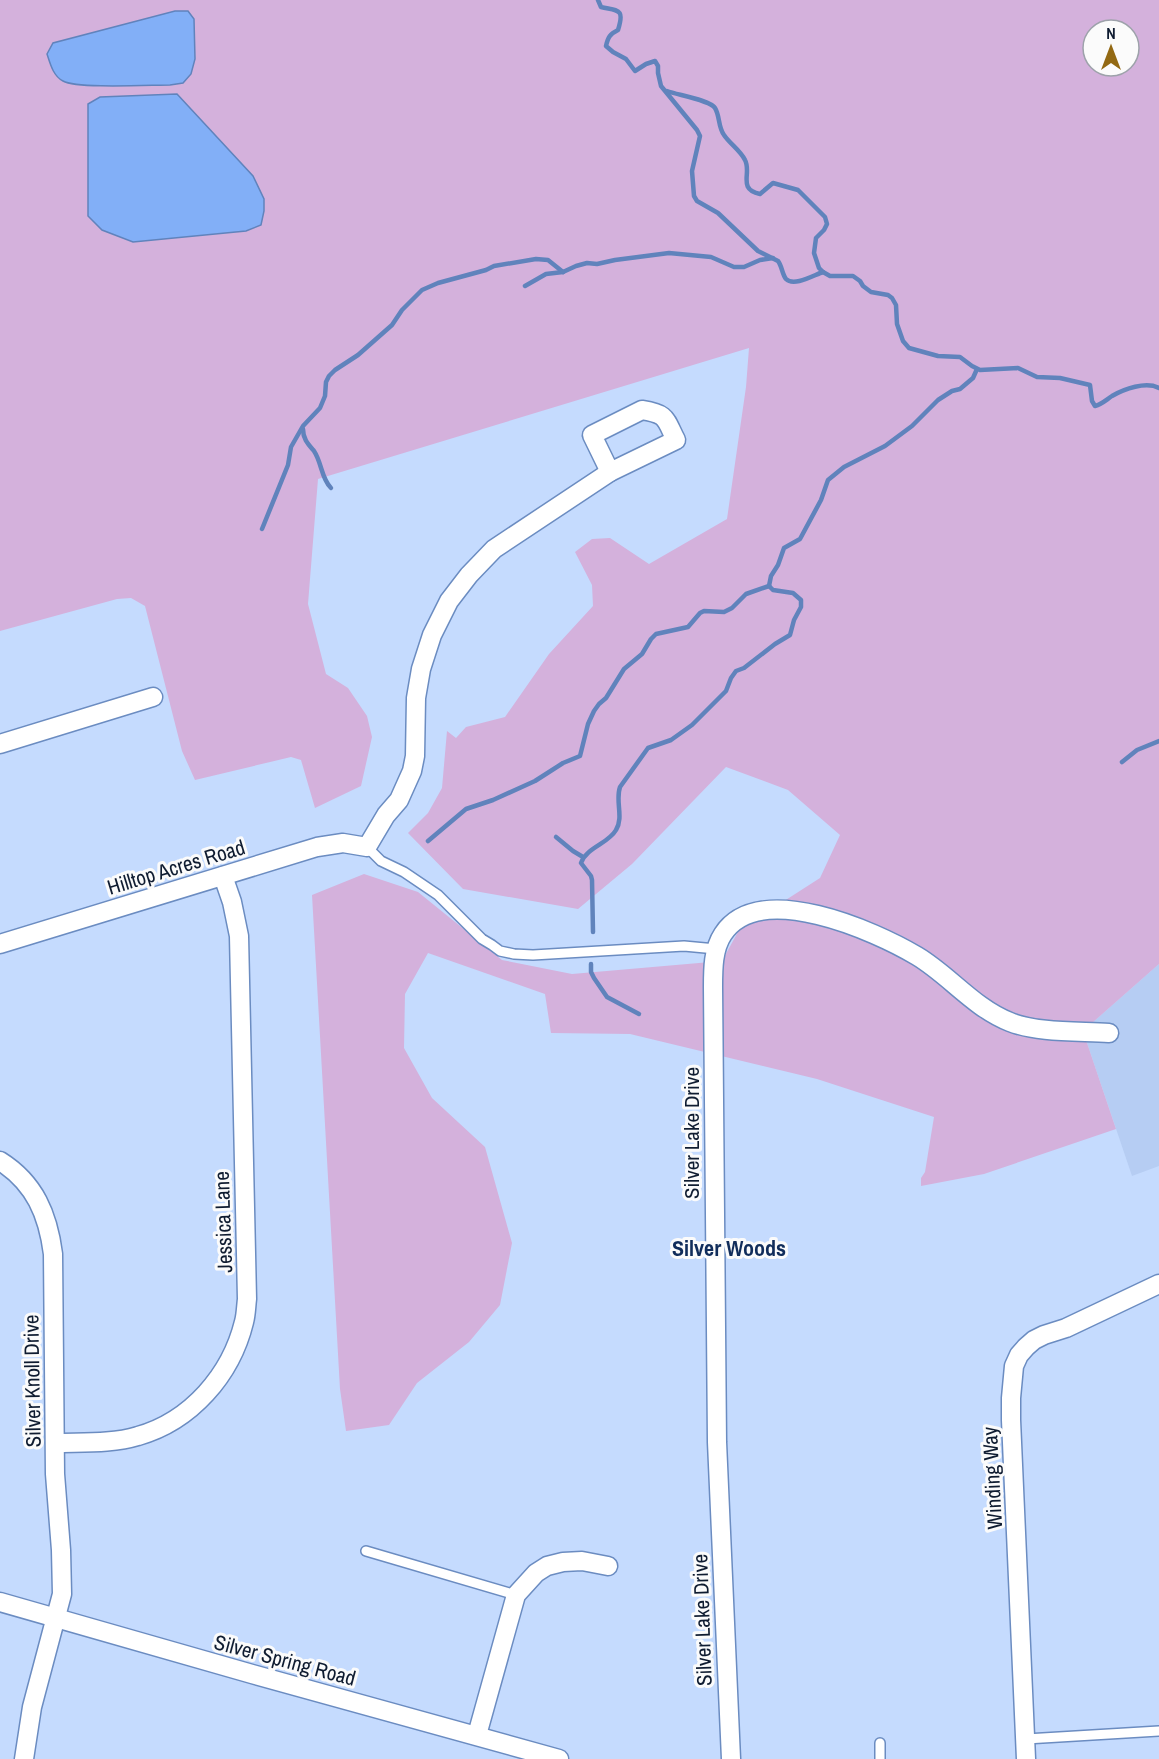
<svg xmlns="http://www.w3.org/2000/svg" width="1159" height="1759" viewBox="0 0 1159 1759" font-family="'Archivo Narrow',sans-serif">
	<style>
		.built { fill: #b6cdf3 }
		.green { fill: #d4b1dc; fill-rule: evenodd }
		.water { fill: #82aff7; stroke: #6083bc; stroke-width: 1.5 }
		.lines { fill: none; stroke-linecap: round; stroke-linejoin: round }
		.stream { stroke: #6083bc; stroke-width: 4.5 }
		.service-casing { stroke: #6b8cc1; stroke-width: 12 }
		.minor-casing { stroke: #6b8cc1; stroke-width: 21 }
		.service { stroke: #fff; stroke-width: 9 }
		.minor { stroke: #fff; stroke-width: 18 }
		.labels { text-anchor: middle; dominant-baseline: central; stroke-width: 6; stroke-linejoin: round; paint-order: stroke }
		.street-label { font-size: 21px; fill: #0f1c31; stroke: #fbfbfb }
		.neighbourhood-label { font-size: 22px; font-weight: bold; fill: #112d5b; stroke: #fbfbfb }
	</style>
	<rect width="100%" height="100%" fill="#c5dbfe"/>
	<!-- built -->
	<polygon class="built" points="1159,964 1159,1166 1132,1176 1083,1031"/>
	<!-- green -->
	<path class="green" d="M 0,0 L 1159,0 L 1159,964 L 1083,1031 L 1116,1129 L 984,1174 L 921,1186 L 921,1178 L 925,1172 L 934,1117 L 817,1079 L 630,1034 L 551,1033 L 545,994 L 428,953 L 405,994 L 404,1048 L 432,1098 L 485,1147 L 512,1243 L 500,1305 L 469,1342 L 417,1383 L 389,1425 L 346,1431 L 340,1389 L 312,895 L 364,874 L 418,892 L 502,960 L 572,974 L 722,961 L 739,930 L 820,878 L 840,835 L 788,790 L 726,767 L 632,864 L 578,909 L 463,889 L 408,833 L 428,813 L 442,788 L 447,731 L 456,738 L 466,727 L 505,717 L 549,654 L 593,606 L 592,585 L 575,552 L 592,539 L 610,538 L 649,564 L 727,519 L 746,387 L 749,348 L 318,479 L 308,604 L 326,674 L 348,688 L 367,716 L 372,737 L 361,786 L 315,808 L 301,760 L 291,757 L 195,780 L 182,751 L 145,606 L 131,598 L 117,599 L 0,631 ZM 1093,30 L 1129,30 L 1129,66 L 1093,66 ZM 88,127 L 261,225 L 246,231 L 133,242 L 88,216 Z"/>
	<!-- water -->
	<g class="water">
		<path d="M 175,11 L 188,11 L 194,19 L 195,59 L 191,74 L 183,83 L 170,85 C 150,85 77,89 63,81 C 53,76 50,63 47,54 L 53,43 Z"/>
		<polygon points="177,94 253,176 264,199 264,211 261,225 246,231 133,242 102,230 88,216 88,104 100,97"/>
	</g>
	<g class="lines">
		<!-- stream -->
		<g class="stream">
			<path d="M 598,0 L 601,7 C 618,11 625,8 618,30 C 610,34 608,37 606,46 L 613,52 L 626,59 L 635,71 L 646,64 L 655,61 L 658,66 L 658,73 L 661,86 L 697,130 L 700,136 L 692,171 L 694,196 L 697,201 L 718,213 L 758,251 L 778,261 C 782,266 782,274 786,279 C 794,287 814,275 823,272"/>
			<path d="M 667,91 C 678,95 710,100 715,108 C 720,116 718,127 724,135 C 730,144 740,150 745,160 C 752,173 737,189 760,194 L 773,183 L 798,190 L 825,217 L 827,224 L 824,230 L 816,238 L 814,253 L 819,268 L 823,272 L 830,276 L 853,276 L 860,281 L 863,286 L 871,292 L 888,295 L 892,298 L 896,305 L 897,324 L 903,341 L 909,348 L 938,356 L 960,357 L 972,366 L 980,370 L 1018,368 L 1037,377 L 1060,378 L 1090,385 L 1092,401 L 1095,406 C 1102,404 1106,400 1112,396 C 1124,389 1146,381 1159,388"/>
			<polyline points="525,286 546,274 563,272 576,266 587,263 597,264 615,260 669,253 711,257 734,267 744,267 760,260 773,258"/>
			<path d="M 303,429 C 303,439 308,444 314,451 C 322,463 321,478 331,488"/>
			<polyline points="262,529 288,465 291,447 303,426 320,408 325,396 326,382 329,376 335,370 358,355 392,325 402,310 422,290 438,283 486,270 494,266 536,259 548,260 563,272"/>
			<polyline points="769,586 771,576 778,565 784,548 800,539 821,500 828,480 844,467 885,446 912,426 938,400 952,391 960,389 973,378 977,369"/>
			<polyline points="1122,762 1137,750 1159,741"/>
			<polyline points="556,837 573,851 583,857"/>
			<polyline points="428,841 466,809 493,800 535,781 563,763 580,756 588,724 594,711 599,704 606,698 624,669 642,654 651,639 656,634 688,627 700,613 704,611 724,612 732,608 746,594 769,586"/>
			<path d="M 593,932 L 592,880 L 591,876 L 581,863 C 587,847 608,844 616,830 C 624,817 615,801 620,787 L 648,748 L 671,740 L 692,725 L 726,691 L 731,678 L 736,671 L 744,668 L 775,644 L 790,635 L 794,620 L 801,607 L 801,600 L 793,593 L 773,590 L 769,586"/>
			<polyline points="591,964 591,972 594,978 607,997 639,1014"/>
		</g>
		<defs>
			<g id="service">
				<polyline points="367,847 381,861 404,872 438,895 482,939 492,945 500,951 514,954 533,955 684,946 716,949"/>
				<polyline points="366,1551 516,1595"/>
				<polyline points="1026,1739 1159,1731"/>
				<polyline points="880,1743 880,1759"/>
			</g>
			<g id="minor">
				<path d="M 642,410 C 668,414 665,419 676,440 L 610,472 L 592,435 Z"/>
				<polyline points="0,744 153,697"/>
				<polyline points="0,944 317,847 343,843 367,847 386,815 399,800 412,771 415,756 416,698 421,669 432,635 449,601 469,575 494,549 610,472"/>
				<path d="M 0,1161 C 35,1183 48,1215 53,1254 L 55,1474 L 61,1550 L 62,1594 L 32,1707 L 24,1759"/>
				<path d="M 55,1443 C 82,1442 112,1444 138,1436 C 191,1421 231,1375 244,1322 C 246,1315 246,1307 247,1299 L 239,936 L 232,902 L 223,876"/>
				<polyline points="0,1602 252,1674 559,1759"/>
				<polyline points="477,1735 516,1595 536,1573 547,1566 563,1562 582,1561 608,1566"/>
				<path d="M 731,1759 L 717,1442 L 713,987 C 713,969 713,949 723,934 C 759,879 875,931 917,956 C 949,975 974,1008 1010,1022 C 1037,1033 1079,1031 1109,1033"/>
				<polyline points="1026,1759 1011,1420 1011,1398 1014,1366 1019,1355 1026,1347 1034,1340 1044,1335 1066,1328 1159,1284"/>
			</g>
		</defs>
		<!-- service casing -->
		<use href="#service" class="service-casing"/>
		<!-- minor casing -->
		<use href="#minor" class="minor-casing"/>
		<!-- service -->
		<use href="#service" class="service"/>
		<!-- minor -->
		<use href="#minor" class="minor"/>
	</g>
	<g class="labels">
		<!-- street labels -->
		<g class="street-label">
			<text transform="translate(176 867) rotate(-17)">Hilltop Acres Road</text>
			<text transform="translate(691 1133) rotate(-90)">Silver Lake Drive</text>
			<text transform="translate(223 1222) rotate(-92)">Jessica Lane</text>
			<text transform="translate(32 1381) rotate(-91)">Silver Knoll Drive</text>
			<text transform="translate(992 1478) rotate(-93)">Winding Way</text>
			<text transform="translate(702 1620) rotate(-92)">Silver Lake Drive</text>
			<text transform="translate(285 1660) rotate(15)">Silver Spring Road</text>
		</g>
		<!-- neighbourhood labels -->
		<g class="neighbourhood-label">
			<text x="729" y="1248">Silver Woods</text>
		</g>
	</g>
	<!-- north arrow -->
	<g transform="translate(1111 48)"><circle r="28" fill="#fbfbfb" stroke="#9da2aa" stroke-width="1.5"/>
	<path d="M0-4.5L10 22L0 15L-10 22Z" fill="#936913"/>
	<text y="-9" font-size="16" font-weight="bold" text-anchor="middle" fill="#0f1c31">N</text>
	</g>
</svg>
